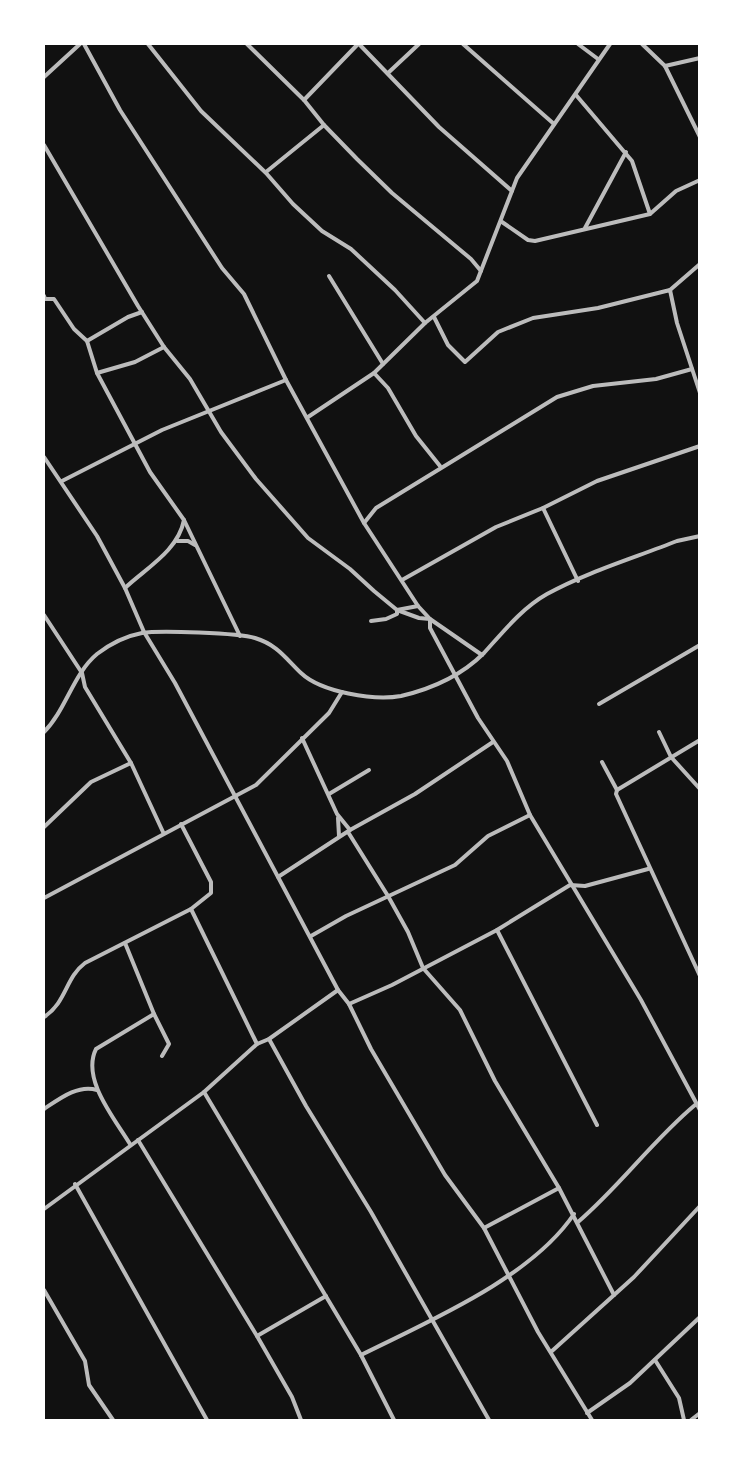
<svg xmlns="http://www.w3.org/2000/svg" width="743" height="1464" viewBox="0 0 743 1464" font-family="'PT Sans Narrow',sans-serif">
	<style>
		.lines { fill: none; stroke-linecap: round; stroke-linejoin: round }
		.minor { stroke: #bcbcbc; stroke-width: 4 }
	</style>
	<rect width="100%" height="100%" fill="#111"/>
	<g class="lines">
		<!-- minor -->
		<g class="minor">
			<polyline points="84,44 120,110 222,268 244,294 286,380 364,523 418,606 430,619 430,628 478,718 507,761 530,815 641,1000 700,1110"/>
			<polyline points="148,44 201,111 266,173 293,204 322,231 351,249 395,290 425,323"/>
			<polyline points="247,44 304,100 324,125 357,159 392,193 471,259 481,271"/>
			<polyline points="359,44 439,127 512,191"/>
			<polyline points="463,44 554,124"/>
			<polyline points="578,44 598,59"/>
			<polyline points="642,44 665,66 700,137"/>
			<polyline points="665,66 700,58"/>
			<polyline points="388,73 419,44"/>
			<polyline points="44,77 80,44"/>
			<polyline points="576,95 632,161 650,214"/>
			<polyline points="304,100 358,44"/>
			<polyline points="44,145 138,306 164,347 190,379 221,432 256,479 308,538 350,569 374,591 397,610 419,618 430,619 482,655"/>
			<polyline points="266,172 324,125"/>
			<polyline points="502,222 528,240 535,241 650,214 676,191 700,180"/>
			<polyline points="585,228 626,152"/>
			<polyline points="329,276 383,364"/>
			<polyline points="670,290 700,264"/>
			<polyline points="44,296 45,299 54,299 74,329 87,341 97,373"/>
			<polyline points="434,317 448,345 465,362 498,332 533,318 598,308 670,290 677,323 700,393"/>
			<polyline points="87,341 128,317 142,312"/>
			<polyline points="374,373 388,388 416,436 440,466"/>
			<polyline points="308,417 374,373 425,323 477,281 517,178 610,44"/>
			<polyline points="44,457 97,536 125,588 144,632 175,683 338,990 349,1004 371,1049 445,1175 484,1228 538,1332 592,1420"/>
			<polyline points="62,481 162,430 286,380"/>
			<polyline points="543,508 578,581"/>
			<polyline points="184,520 240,636"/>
			<polyline points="364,523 376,508 557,397 593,386 656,379 692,369"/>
			<polyline points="177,541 188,541 195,545"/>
			<polyline points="402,580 496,527 543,508 597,481 700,446"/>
			<path d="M 125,588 C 146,568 178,551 184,520 L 150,472 L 97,373 L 135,362 L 164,347"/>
			<polyline points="44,615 82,673 85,687 131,763 163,832"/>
			<polyline points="371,621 386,619 397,614 397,610 418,606"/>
			<polyline points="599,704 700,645"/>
			<path d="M 44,732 C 66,710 73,674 97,654 C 110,644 126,636 142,633 C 159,630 239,633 255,638 C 278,645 286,659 301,673 C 321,692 374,701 401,696 C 431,689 462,675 484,653 C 503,632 522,608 547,594 C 587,572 634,558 677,541 L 700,536"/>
			<polyline points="659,732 671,757 700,789"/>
			<polyline points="302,738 337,814 350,830"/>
			<polyline points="700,740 617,790 616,794 700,976"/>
			<polyline points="602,762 617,790"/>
			<polyline points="329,794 369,770"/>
			<polyline points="338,818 339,836"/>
			<polyline points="44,827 91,782 131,763"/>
			<polyline points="348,832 388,896 408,932 423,968 460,1010 495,1081 559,1188 614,1295"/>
			<polyline points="278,877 350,830 415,794 493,742"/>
			<polyline points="44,898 256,785 329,713 342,692"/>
			<polyline points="191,909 257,1044"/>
			<polyline points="497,930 597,1125"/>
			<polyline points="311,936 346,916 455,865 488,836 530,815"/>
			<polyline points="125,943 154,1014 169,1044 162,1056"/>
			<polyline points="349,1004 392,985 497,930 570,885 585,886 648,869"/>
			<path d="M 44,1017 C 67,1002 65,978 85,963 L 191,909 L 211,893 L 211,882 L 181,824"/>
			<polyline points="269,1039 306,1106 371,1212 489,1420"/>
			<polyline points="204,1092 361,1355 394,1420"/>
			<path d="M 44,1109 C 59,1099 78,1084 97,1090"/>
			<polyline points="138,1140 257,1336 292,1397 301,1420"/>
			<path d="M 130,1144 C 115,1119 81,1079 96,1049 L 154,1014"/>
			<polyline points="75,1184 207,1420"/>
			<polyline points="44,1209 204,1092 257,1044 269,1039 338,990"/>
			<path d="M 578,1222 C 620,1186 653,1140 695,1105"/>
			<polyline points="484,1228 559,1188"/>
			<polyline points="44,1290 85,1361 89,1385 113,1420"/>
			<polyline points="257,1336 326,1296"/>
			<polyline points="552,1351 634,1277 700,1206"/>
			<path d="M 361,1355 C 429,1321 531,1278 574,1214"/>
			<polyline points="655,1360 679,1398 684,1420"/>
			<polyline points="587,1413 630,1383 700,1317"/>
			<polyline points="691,1420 700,1413"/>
		</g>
	</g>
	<!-- border -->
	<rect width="743" height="1464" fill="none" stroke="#ffffff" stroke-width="90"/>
</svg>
